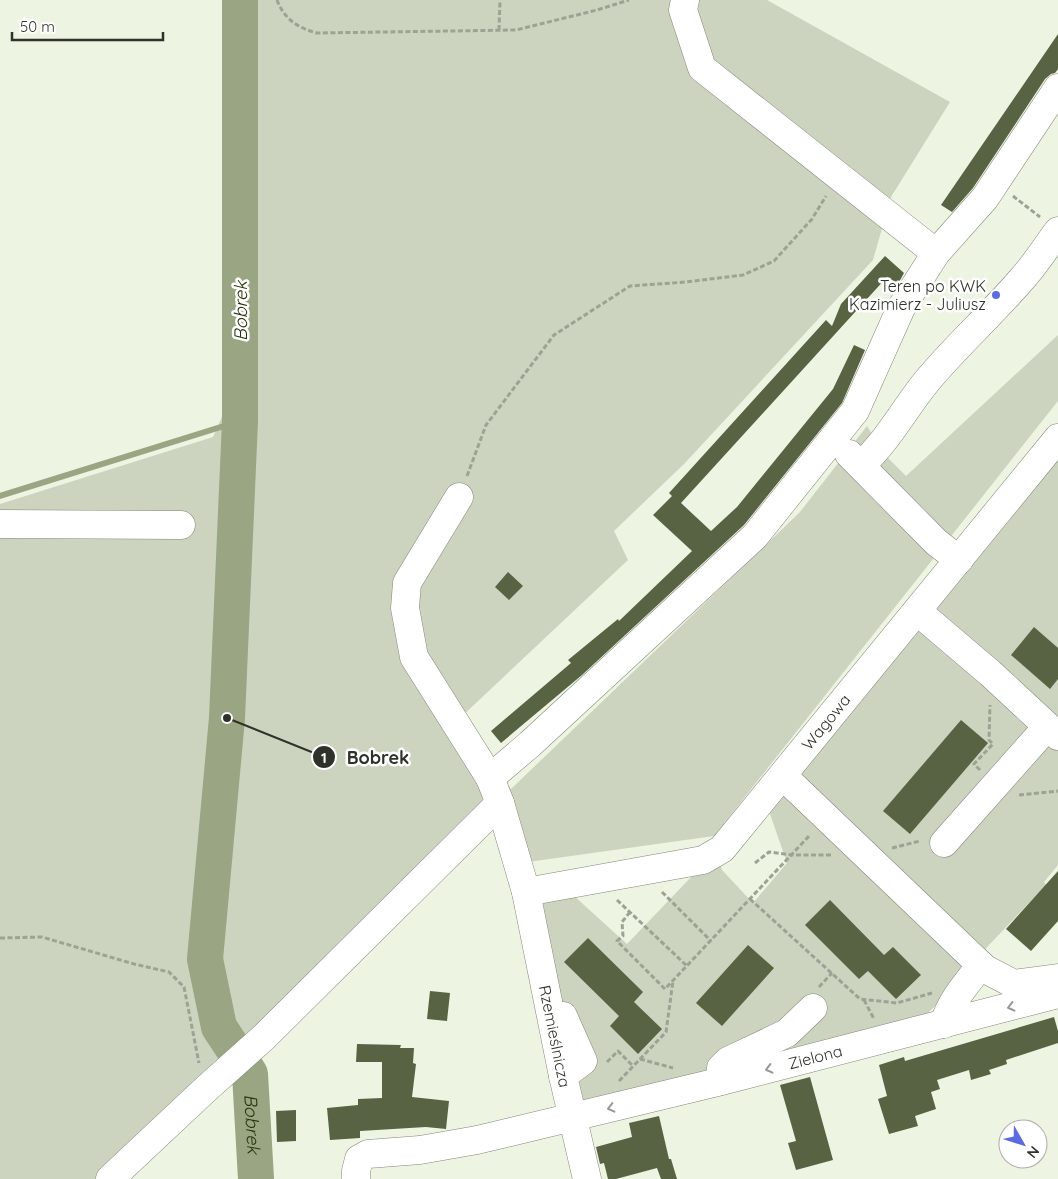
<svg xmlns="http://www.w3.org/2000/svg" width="1058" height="1179" viewBox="0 0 1058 1179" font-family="Quicksand,sans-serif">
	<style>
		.green { fill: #ccd4bf }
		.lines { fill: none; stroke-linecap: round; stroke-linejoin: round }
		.stream { stroke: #99a583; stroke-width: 6 }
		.river { stroke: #99a583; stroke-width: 36 }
		.building { fill: #586343 }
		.minor-casing { stroke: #828878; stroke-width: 29 }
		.path { stroke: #9da394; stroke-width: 3; stroke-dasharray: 5 2.5; stroke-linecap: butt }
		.minor { stroke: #fff; stroke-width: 28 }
		.oneway { stroke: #979894 }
		.poi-dot { fill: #5c6be2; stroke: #fff; stroke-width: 2 }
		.labels { text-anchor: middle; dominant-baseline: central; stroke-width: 5; stroke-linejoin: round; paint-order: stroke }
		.poi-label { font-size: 16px; fill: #2f322a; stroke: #fff; text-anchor: end }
		.street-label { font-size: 16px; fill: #2f322a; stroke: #fff }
		.water-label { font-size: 18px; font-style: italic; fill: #28340a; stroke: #fff }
		.leader { fill: none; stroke: #2f322a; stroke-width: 2 }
		.callout-dot { fill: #2f322a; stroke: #fff; stroke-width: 2 }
		.mark-label { font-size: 15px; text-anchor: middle; font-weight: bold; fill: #fff }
		.callout-label { font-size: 18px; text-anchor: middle; font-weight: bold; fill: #2f322a; stroke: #fff; stroke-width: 5; stroke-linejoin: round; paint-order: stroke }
	</style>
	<rect width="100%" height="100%" fill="#edf4e1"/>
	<!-- green -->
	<g class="green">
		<polygon points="230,0 767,0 950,102 891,197 873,260 684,464 614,531 628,560 460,718 511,789 800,512 867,426 885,455 906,476 1058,335 1058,401 714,836 528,862 495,826 254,1065 205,1077 95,1179 0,1179 0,504 213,437 224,412"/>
		<polygon points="1058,453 1058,865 1044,882 1046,885 989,945 966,975 917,1024 585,1105 560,1024 534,913 549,898 573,895 627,944 695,873 720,863 722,870 753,903 787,863 769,811"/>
	</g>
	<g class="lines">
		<!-- stream -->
		<polyline class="stream" points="0,496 240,421"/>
		<!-- river -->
		<path class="river" id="s1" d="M 240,0 L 240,421 L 227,718 L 205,959 L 219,1027 L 250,1074 L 256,1179"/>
	</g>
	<!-- building -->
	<g class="building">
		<polygon points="1058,34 1058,69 1055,73 1051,74 1045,79 973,188 952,212 941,205"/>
		<polygon points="885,256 904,273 898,284 887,277 681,503 711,531 737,507 833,389 854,345 865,350 842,403 744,525 582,675 501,743 491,731 571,663 568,660 618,619 619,621 692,551 653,515 672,496 669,493 826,320 832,326 841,304"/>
		<polygon points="508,572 523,586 509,600 495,587"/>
		<polygon points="1034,627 1058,648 1058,679 1050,689 1011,655"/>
		<polygon points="961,720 988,743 910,834 883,811"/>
		<polygon points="1058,871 1058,921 1031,951 1006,929"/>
		<polygon points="830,900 884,955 893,947 921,975 896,999 868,971 859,979 805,925"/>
		<polygon points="588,938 643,992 634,1002 662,1029 638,1054 610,1026 619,1016 564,962"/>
		<polygon points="748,945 774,968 722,1026 696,1003"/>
		<polygon points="430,991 450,993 447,1021 427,1019"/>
		<polygon points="1054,1017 1058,1031 1058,1043 1006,1060 1007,1064 989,1070 991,1074 971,1080 969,1070 937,1080 940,1089 931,1092 936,1109 915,1116 918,1126 889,1134 878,1099 887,1096 879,1065 904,1057 905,1061"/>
		<polygon points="357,1044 401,1045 400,1048 414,1048 413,1063 416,1064 412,1097 449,1101 446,1129 426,1127 360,1131 360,1138 330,1140 327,1108 358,1105 358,1099 382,1098 382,1062 356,1062"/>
		<polygon points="810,1077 833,1160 796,1170 788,1143 796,1141 780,1085"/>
		<polygon points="296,1110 296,1141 277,1142 276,1111"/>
		<polygon points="659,1116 669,1159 671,1159 677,1179 661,1179 657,1168 616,1179 608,1179 604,1163 600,1164 596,1147 632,1137 629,1123"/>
	</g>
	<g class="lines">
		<defs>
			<g id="minor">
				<polyline points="685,0 683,10 702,68 936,253"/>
				<polyline points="849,454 936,542 959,560"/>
				<path d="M 861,465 C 888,441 904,409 927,381 C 956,346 991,315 1021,280 C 1035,265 1046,247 1058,231"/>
				<path id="s2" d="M 459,497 L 407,583 L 405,608 L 414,657 L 490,778 L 500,803 L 526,892 L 563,1076 L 587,1179"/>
				<polyline points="0,524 181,525"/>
				<polyline points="917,611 990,673 1058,736"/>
				<polyline points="783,776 985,969 1014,984 1058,978"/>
				<polyline points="490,778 530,744 755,536 855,411 901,308 936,253 985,198 1058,88"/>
				<polyline points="944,843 1047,727"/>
				<path id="s3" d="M 526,892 L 703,860 L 722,849 L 1058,438"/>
				<polyline points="559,1016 563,1016 583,1061 563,1076"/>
				<path d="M 944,1024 C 950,1002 967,983 981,965"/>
				<polyline points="720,1081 721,1068 728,1061 787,1033 813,1008"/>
				<polyline points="110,1179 207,1088 263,1038 500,803"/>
				<path id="s4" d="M 356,1179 L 356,1171 L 359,1159 L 368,1154 L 420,1150 L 477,1140 L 718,1082 L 1058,994"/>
			</g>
		</defs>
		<!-- minor casing -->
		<use href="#minor" class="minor-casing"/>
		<!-- path -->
		<g class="path">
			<path d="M 277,0 C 284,19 298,28 317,33 L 516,30 L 597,10 L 629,0"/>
			<polyline points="499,30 500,0"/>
			<polyline points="1013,196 1040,217"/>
			<polyline points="467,476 486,425 554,335 630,286 686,282 743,275 774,261 812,219 826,196"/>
			<polyline points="980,770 974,764 993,744 989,740 990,705"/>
			<polyline points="1019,795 1058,791"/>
			<polyline points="892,848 920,841"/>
			<polyline points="755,863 769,852 792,855 832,855"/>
			<polyline points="662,892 711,941"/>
			<polyline points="750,899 860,999 897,1003 932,993"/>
			<polyline points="617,900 687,966"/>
			<polyline points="630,912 622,922 623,936 617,941 665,989 810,835"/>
			<polyline points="0,938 42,937 134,964 169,972 184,987 199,1063"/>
			<polyline points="819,987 832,973"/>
			<polyline points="864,1000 874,1019"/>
			<polyline points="640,1059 673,1068"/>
			<polyline points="607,1062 618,1051 633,1066"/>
			<polyline points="619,1081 666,1032 673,981"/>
		</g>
		<!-- minor -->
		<use href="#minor" class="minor"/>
	</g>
	<!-- one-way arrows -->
	<defs><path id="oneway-chevron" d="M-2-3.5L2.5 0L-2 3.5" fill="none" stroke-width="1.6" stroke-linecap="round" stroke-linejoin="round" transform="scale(1.25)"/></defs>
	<g class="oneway">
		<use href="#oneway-chevron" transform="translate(1011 1007) rotate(166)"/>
		<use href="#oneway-chevron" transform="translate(769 1069) rotate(166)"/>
		<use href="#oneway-chevron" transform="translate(611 1108) rotate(166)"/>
	</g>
	<!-- markers -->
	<circle class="poi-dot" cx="996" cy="295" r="5"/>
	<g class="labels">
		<!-- poi labels -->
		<g class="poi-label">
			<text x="986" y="286">Teren po KWK<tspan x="986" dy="18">Kazimierz - Juliusz</tspan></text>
		</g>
		<!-- street labels -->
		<g class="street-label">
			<text stroke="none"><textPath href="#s3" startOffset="366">Wagowa</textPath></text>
			<text stroke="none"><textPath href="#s2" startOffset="585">Rzemieślnicza</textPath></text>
			<text stroke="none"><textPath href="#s4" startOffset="489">Zielona</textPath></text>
		</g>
		<!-- water labels -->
		<g class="water-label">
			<text transform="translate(240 311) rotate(-90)">Bobrek</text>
			<text stroke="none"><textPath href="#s1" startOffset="1136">Bobrek</textPath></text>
		</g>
	</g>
	<!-- callouts -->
	<path class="leader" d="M227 718L324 757"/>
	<g class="callout-dot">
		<circle cx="227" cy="718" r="5"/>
		<circle cx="324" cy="757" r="12"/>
	</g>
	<g class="mark-label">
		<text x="324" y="763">1</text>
	</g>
	<g class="callout-label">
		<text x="378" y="764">Bobrek</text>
	</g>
	<!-- north arrow -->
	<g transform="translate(1023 1144) rotate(129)"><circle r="24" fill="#ffffff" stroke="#acadaa"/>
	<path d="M0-4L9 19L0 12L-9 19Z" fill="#5c6be2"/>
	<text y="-8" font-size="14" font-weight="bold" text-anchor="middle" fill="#2f322a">N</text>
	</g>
	<!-- scale -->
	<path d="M12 32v8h151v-8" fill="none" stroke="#2f322a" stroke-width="2.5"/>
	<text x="20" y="32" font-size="15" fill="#2f322a" stroke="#ffffff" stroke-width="4" paint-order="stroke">50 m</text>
</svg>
